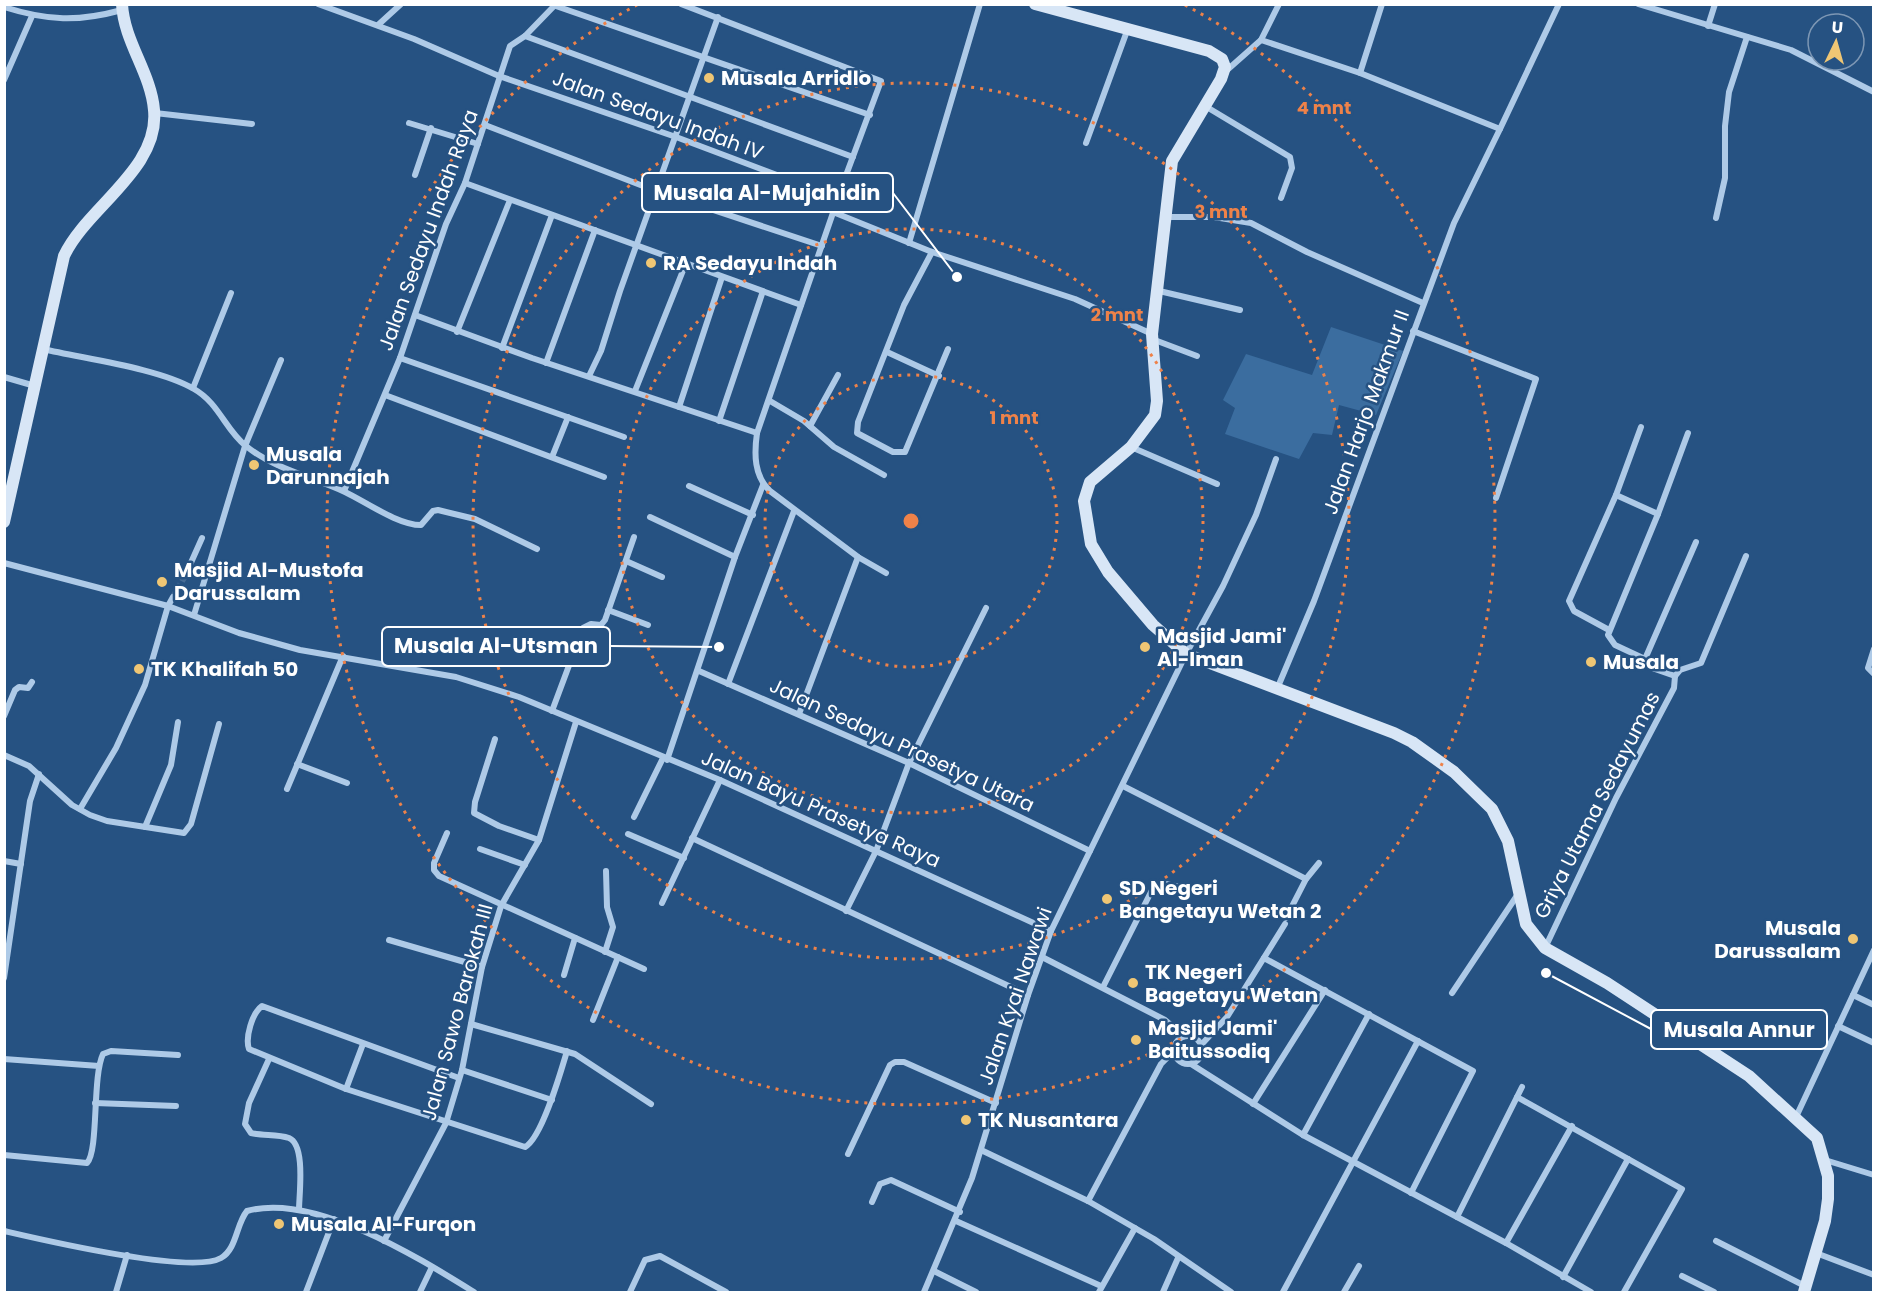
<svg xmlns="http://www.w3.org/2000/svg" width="1878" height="1297" viewBox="0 0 1878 1297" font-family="Poppins,sans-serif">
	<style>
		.green { fill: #3b6d9f }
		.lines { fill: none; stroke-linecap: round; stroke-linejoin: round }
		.street-tunnel { stroke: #476c95; stroke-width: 6; stroke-dasharray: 6 3; stroke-linecap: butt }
		.street { stroke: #aecae7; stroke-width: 6 }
		.secondary { stroke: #d8e6f6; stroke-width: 12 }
		.ring { fill: none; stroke: #ee8249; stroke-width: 3; stroke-dasharray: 3 6 }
		.poi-dot { fill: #efc674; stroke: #265282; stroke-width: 2 }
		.labels { text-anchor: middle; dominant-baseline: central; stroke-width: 5; stroke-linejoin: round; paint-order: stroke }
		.poi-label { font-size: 20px; font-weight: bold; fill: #fff; stroke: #265282; text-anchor: start }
		.street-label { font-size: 20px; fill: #fff; stroke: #265282 }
		.centre { fill: #ee8249; stroke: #265282; stroke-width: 3 }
		.ring-label { font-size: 18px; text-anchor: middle; font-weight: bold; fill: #ee8249; stroke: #265282; stroke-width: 5; stroke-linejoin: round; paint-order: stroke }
		.leader { fill: none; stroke: #fff; stroke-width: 2 }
		.callout-dot { fill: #fff; stroke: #265282; stroke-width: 2 }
		.callout { fill: #265282; stroke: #fff; stroke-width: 2 }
		.callout-label { font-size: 21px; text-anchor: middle; font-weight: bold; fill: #fff }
	</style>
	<rect width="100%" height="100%" fill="#265282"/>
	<!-- green -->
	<polygon class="green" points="1331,327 1403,351 1376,415 1339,405 1332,435 1313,433 1299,459 1225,434 1235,408 1223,400 1246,354 1312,375"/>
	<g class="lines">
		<!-- street-tunnel -->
		<polyline class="street-tunnel" points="173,597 185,576"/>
		<!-- street -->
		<g class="street">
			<polyline points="318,4 414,39 499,76 676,137 838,198"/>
			<path d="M 681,4 L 881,81 L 845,178 L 757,433 C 754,454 754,476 770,491 L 858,557 L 886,573"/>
			<polyline points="1638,4 1791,50 1874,92"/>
			<polyline points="553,5 870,115"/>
			<path d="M 4,7 C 48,21 78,22 122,10"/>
			<polyline points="378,25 401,4"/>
			<polyline points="1708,26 1715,4"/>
			<polyline points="525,36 853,157"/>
			<polyline points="1261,40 1360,73 1500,129 1559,4"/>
			<polyline points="1226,71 1261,40 1279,4"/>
			<polyline points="1360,73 1382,4"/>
			<polyline points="4,80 32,16"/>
			<polyline points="1205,106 1290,157 1292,168 1281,198"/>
			<polyline points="155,113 252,124"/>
			<polyline points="409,123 478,144"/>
			<polyline points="485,125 656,191 822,246"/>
			<polyline points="1086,143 1127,31"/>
			<polyline points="415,175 431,128"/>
			<polyline points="465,183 801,305"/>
			<polyline points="833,212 932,252 1075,299 1152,334"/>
			<polyline points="1164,217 1214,217 1251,223 1307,252 1423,303"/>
			<polyline points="1716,218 1725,178 1725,126 1729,92 1747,37"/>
			<polyline points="909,243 980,4"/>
			<polyline points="932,252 904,305 858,422 857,433 893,452 905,452 948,349"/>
			<polyline points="1155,290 1240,310"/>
			<polyline points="415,315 532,358 757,433"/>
			<polyline points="1413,331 1536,379 1496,498"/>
			<polyline points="457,332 510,200"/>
			<polyline points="1152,339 1197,356"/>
			<polyline points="502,348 552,215"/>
			<path d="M 43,349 C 85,359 158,368 194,389 C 219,403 226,431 246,446 C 274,469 313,477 345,492 C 366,502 398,525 421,525 L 433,511 L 438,510 L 475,519 L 537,549"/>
			<polyline points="887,352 939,376"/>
			<polyline points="400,358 624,437"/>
			<polyline points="546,363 595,230"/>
			<polyline points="589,376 601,351 620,291 718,17"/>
			<polyline points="4,377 35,386"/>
			<polyline points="193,388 231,293"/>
			<polyline points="635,391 686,263"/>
			<polyline points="385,395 604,477"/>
			<polyline points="770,401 804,421 834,447 884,475"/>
			<polyline points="679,407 722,277"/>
			<polyline points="719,421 763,291"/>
			<polyline points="810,426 838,375"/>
			<polyline points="1641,427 1616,495 1658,514"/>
			<polyline points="1131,447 1217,484"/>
			<polyline points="552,457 568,417"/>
			<polyline points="689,486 753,515"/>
			<polyline points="344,491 400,358 446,224 465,183 510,46 525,36 556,4"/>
			<polyline points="650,517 735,557"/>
			<polyline points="626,561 662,577"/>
			<polyline points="4,563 168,606 239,633 300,650 456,677 519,697 720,780 1051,931"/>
			<polyline points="185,576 202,538"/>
			<polyline points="608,610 648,625"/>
			<polyline points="194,615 245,446 281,360"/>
			<polyline points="1609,630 1574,611 1569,601 1616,495"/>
			<polyline points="1874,649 1868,668 1874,674"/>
			<polyline points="1645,659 1696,542"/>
			<polyline points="699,671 909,763 1090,851"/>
			<polyline points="1675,676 1652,668 1645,659 1615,645 1608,635 1658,514 1688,433"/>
			<polyline points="1675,676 1680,670 1701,663 1746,556"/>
			<polyline points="728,684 794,511"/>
			<polyline points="1277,689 1314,601 1454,223 1500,129"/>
			<polyline points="552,711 583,628 591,624 601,625 605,620 634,537"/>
			<polyline points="799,714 858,557"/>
			<polyline points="4,716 15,690 19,687 28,688 32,682"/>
			<polyline points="495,739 475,802 474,813 499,826 539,840"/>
			<polyline points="4,755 29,766 72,805 90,815 107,821 184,833 191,824 219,724"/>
			<polyline points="667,760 735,557 763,485"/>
			<polyline points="297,764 347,783"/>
			<polyline points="1123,786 1306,879"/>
			<polyline points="287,789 343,656"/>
			<polyline points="80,809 116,748 145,685 168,606 173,597"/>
			<polyline points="634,817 663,758"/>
			<polyline points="145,827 171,765 178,722"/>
			<polyline points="447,833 434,863 434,870 439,876 644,969"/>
			<polyline points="628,834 684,858"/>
			<polyline points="692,838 1028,995"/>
			<polyline points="480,849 525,865"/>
			<polyline points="4,861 21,864"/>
			<polyline points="662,903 720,780"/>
			<polyline points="846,911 876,851 909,763 986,608"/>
			<polyline points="1286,918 1306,879 1319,863"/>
			<polyline points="389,940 482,967"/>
			<polyline points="1545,948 1616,798 1674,688 1675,676"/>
			<polyline points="605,952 613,927 607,907 606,871"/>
			<polyline points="1042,957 1165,1020 1184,1036"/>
			<polyline points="1264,958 1473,1071 1411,1193"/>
			<polyline points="564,975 575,938"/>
			<polyline points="4,978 30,801 39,774"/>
			<polyline points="1103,987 1152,890 1166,884 1202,892"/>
			<polyline points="1452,993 1518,894"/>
			<polyline points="1853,995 1874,1005"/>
			<polyline points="593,1020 618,957"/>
			<polyline points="471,1024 575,1054 651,1104"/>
			<polyline points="1838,1026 1874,1043"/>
			<circle cx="1188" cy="1050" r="14"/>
			<polyline points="1202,1044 1227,1017 1285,924"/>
			<polyline points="4,1059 99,1066"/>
			<path d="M 269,1059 L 249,1103 L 245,1124 L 251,1133 C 263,1136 277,1134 289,1138 C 306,1145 299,1195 299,1210"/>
			<polyline points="1191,1064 1303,1135 1506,1243 1591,1292"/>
			<polyline points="462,1070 552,1100"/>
			<path d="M 459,1078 L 262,1006 C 252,1013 245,1038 249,1049 L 346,1089 L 525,1147 C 542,1138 561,1071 567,1051"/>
			<polyline points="346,1089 363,1044"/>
			<polyline points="1517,1097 1522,1087"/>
			<polyline points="95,1103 176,1106"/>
			<polyline points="1253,1104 1325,990"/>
			<polyline points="1796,1117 1874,950"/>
			<polyline points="1303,1135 1369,1014"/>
			<polyline points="981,1150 1088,1201 1154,1239 1231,1292"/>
			<polyline points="848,1154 890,1065 895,1062 904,1062 996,1103"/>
			<path d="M 4,1155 L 87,1163 C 99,1150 92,1077 103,1054 L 111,1051 L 178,1055"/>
			<polyline points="1825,1160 1874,1175"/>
			<polyline points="1088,1201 1161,1064 1174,1051"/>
			<polyline points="872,1202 880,1184 891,1180 960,1212"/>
			<polyline points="1457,1217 1517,1097 1682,1189 1624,1292"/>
			<polyline points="956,1221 1101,1286"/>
			<path d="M 4,1231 C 43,1240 191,1275 221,1258 C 237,1249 236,1224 247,1211 C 314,1192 419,1258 474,1292"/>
			<polyline points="384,1241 446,1123 462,1070 482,967 501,906 539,840 576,722"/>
			<polyline points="1716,1241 1805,1286"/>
			<polyline points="1506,1243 1572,1126"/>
			<polyline points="1816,1253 1874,1275"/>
			<polyline points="934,1271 976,1292"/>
			<polyline points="1682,1276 1714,1292"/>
			<polyline points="1563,1277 1628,1159"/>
			<polyline points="116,1292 127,1255"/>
			<polyline points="306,1292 334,1219"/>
			<polyline points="420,1292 432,1267"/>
			<polyline points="630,1292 645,1260 660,1256 726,1292"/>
			<polyline points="924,1292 972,1178 1028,995 1051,931 1186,654 1223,586 1256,515 1276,459"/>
			<polyline points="1099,1292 1135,1228"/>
			<polyline points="1163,1292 1178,1258"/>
			<polyline points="1283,1292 1418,1041"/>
			<polyline points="1344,1292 1359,1266"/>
		</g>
		<!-- secondary -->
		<g class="secondary">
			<polyline points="1035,4 1209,51 1222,59 1225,67 1221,79 1172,161 1152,334 1157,401 1155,415 1131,447 1090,482 1084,501 1091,544 1108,572 1153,625 1186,654 1394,733 1412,742 1454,772 1492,809 1508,841 1526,924 1545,948 1607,983 1749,1076 1817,1138 1828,1176 1828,1199 1825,1221 1804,1292"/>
			<path d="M 4,522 L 64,256 C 86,208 160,169 154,110 C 151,73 124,42 122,4"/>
		</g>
	</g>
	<!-- distance rings -->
	<g class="ring">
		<circle cx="911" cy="521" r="146"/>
		<circle cx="911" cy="521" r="292"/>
		<circle cx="911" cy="521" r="438"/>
		<path d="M1185 5A584 584 0 1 1 637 5"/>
	</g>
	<!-- markers -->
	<g class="poi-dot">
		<circle cx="709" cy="78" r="6"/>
		<circle cx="651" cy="263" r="6"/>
		<circle cx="254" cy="465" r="6"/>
		<circle cx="162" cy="582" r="6"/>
		<circle cx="1145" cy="647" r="6"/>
		<circle cx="1591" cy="662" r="6"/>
		<circle cx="139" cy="669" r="6"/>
		<circle cx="1107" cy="899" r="6"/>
		<circle cx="1853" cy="939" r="6"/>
		<circle cx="1133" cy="983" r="6"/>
		<circle cx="1136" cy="1040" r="6"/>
		<circle cx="966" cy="1120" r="6"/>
		<circle cx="279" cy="1224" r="6"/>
	</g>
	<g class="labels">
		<!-- poi labels -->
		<g class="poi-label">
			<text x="721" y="78">Musala Arridlo</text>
			<text x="663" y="263">RA Sedayu Indah</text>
			<text x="266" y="454">Musala<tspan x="266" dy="23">Darunnajah</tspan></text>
			<text x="174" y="570">Masjid Al-Mustofa<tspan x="174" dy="23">Darussalam</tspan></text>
			<text x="1157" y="636">Masjid Jami'<tspan x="1157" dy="23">Al-Iman</tspan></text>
			<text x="1603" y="662">Musala</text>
			<text x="151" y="669">TK Khalifah 50</text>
			<text x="1119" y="888">SD Negeri<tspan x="1119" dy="23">Bangetayu Wetan 2</tspan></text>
			<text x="1841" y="928" text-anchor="end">Musala<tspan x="1841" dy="23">Darussalam</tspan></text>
			<text x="1145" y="972">TK Negeri<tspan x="1145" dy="23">Bagetayu Wetan</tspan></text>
			<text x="1148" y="1028">Masjid Jami'<tspan x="1148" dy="23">Baitussodiq</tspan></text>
			<text x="978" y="1120">TK Nusantara</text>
			<text x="291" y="1224">Musala Al-Furqon</text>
		</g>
		<!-- street labels -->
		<g class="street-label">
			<text transform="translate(658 115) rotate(20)">Jalan Sedayu Indah IV</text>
			<text transform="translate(428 230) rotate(-70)">Jalan Sedayu Indah Raya</text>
			<text transform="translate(1366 412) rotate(-70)">Jalan Harjo Makmur II</text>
			<text transform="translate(902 745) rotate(25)">Jalan Sedayu Prasetya Utara</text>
			<text transform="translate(1597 805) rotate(-63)">Griya Utama Sedayumas</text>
			<text transform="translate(821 809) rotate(24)">Jalan Bayu Prasetya Raya</text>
			<text transform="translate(1015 996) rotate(-71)">Jalan Kyai Nawawi</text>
			<text transform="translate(457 1012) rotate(-75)">Jalan Sawo Barokah III</text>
		</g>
	</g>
	<circle cx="911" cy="521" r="9" class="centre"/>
	<g class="ring-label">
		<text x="1324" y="114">4 mnt</text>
		<text x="1221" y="218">3 mnt</text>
		<text x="1117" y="321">2 mnt</text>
		<text x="1014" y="424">1 mnt</text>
	</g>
	<!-- callouts -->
	<path class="leader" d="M957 277L893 193M719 647L610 646M1546 973L1651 1029"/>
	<g class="callout-dot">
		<circle cx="957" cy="277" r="6"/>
		<circle cx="719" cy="647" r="6"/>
		<circle cx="1546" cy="973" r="6"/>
	</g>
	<g class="callout">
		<rect x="642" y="173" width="251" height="39" rx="6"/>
		<rect x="382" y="627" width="228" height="39" rx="6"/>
		<rect x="1651" y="1010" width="176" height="39" rx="6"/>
	</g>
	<g class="callout-label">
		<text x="767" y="200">Musala Al-Mujahidin</text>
		<text x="496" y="653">Musala Al-Utsman</text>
		<text x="1739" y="1037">Musala Annur</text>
	</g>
	<!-- border -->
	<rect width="1878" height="1297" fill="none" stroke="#ffffff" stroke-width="12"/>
	<!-- north arrow -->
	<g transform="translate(1836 42) rotate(5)"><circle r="28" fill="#265282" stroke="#7d97b4" stroke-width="1.5"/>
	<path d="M0-4.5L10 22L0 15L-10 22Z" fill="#efc674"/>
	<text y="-9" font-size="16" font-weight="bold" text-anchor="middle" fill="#ffffff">U</text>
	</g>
</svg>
